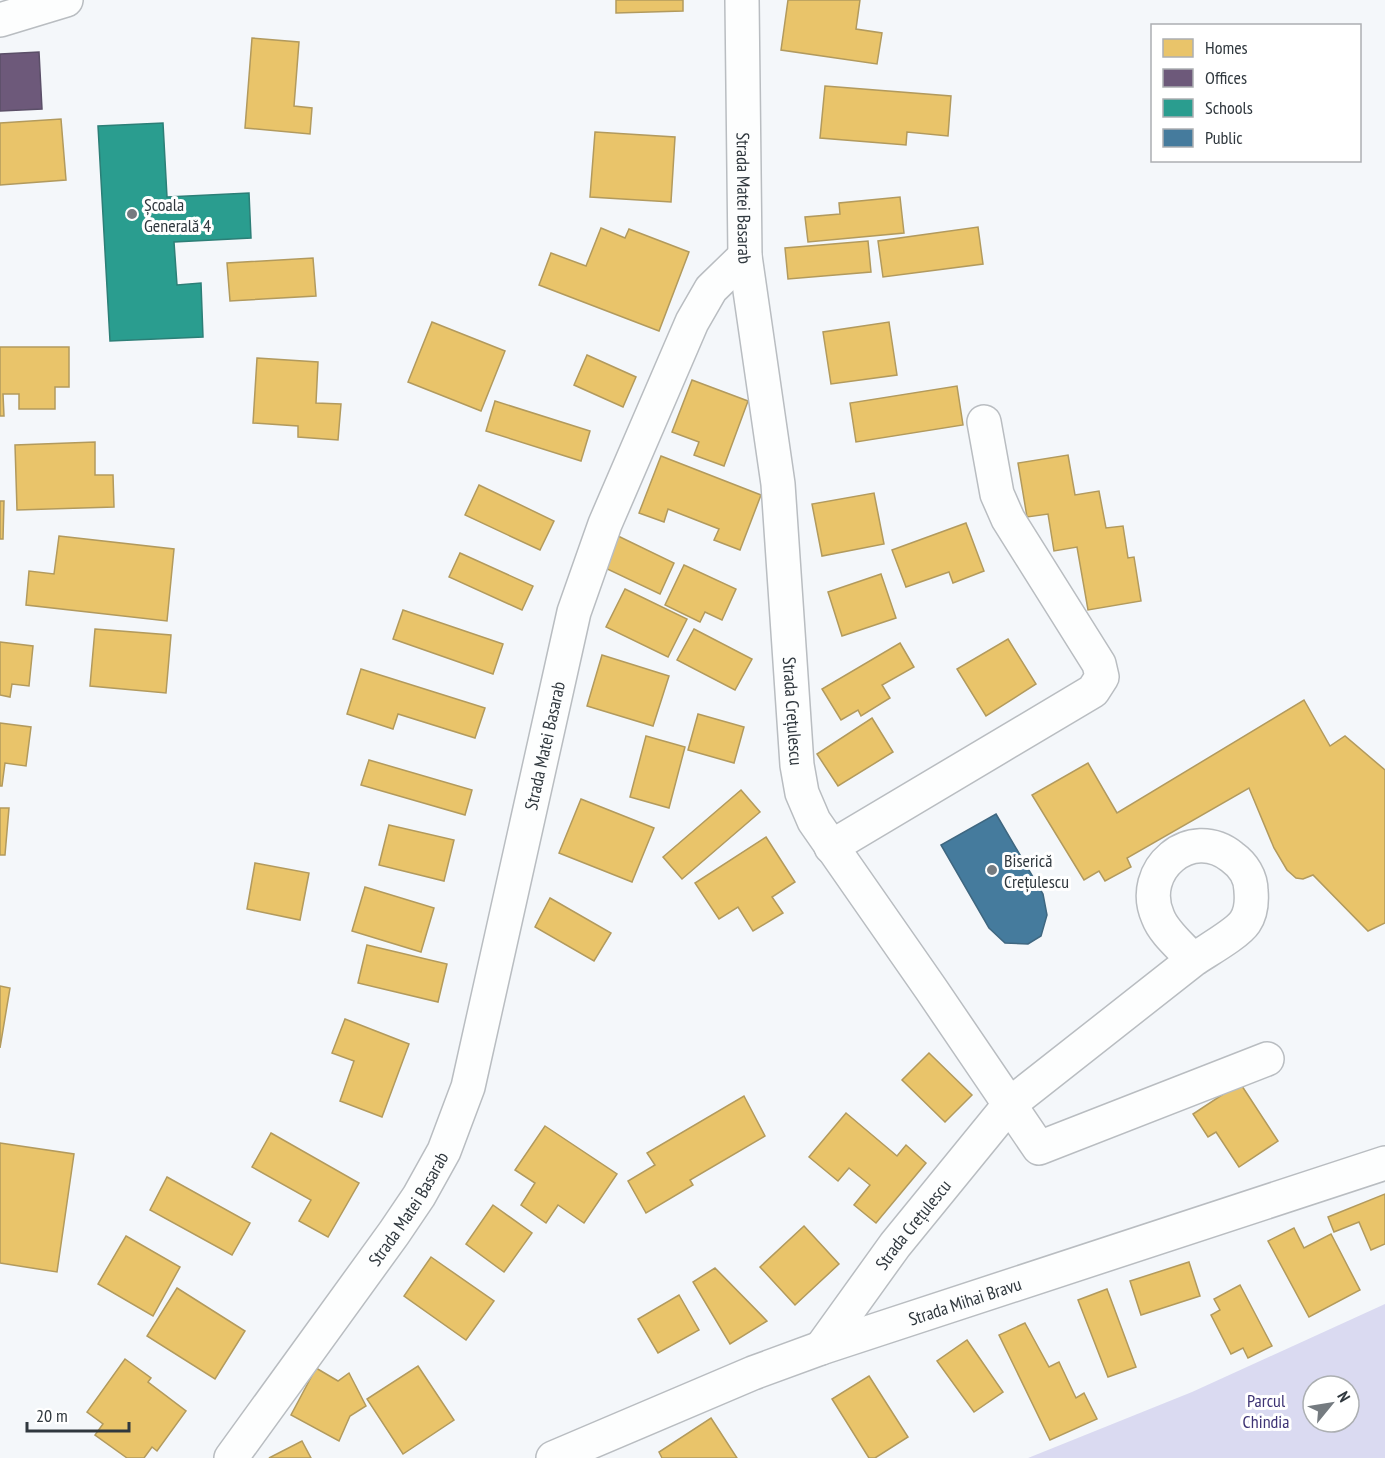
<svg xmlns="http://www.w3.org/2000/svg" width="1385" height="1458" viewBox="0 0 1385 1458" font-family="'PT Sans Narrow',sans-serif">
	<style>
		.green { fill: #dadaf1; fill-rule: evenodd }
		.homes { fill: #e9c46a; stroke: #b29a5d; stroke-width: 1.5 }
		.offices { fill: #6d597a; stroke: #5b4f68; stroke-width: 1.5 }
		.schools { fill: #2a9d8f; stroke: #2c7f77; stroke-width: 1.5 }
		.public { fill: #457b9d; stroke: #3f6780; stroke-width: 1.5 }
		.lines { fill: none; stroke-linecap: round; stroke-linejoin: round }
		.minor-casing { stroke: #b9bdc1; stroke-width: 36 }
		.major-casing { stroke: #b9bdc1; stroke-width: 36 }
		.minor { stroke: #fdfefe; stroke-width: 33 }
		.major { stroke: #fdfefe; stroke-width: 33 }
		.poi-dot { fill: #757b80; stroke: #fff; stroke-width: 2 }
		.labels { text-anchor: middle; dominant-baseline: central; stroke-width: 6; stroke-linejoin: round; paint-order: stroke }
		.street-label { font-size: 18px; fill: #30383e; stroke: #fff }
		.poi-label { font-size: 18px; fill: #30383e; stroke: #fff; text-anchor: start }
		.park-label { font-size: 18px; fill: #3d3374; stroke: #fff }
	</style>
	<rect width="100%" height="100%" fill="#f4f7fa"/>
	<!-- green -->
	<path class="green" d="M 1385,1304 L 1385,1458 L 1028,1458 L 1192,1392 ZM 1313,1386 L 1349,1386 L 1349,1422 L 1313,1422 Z"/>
	<!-- homes -->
	<g class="homes">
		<polygon points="616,0 683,0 683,11 616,13"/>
		<polygon points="788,0 860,0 856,29 882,33 877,64 781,50"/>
		<polygon points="252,38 299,42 294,106 312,108 310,134 245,128"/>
		<polygon points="825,86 951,96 948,136 907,132 906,145 820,138"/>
		<polygon points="61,119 66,180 0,185 0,123"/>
		<polygon points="595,132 675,137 671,202 590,197"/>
		<polygon points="900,197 904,233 808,242 805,217 840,214 839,203"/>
		<polygon points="978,227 983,264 883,277 878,241"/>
		<polygon points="601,228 625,238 629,229 689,252 659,331 539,285 551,253 586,266"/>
		<polygon points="868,241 871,272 788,279 785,248"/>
		<polygon points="313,258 316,296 230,301 227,263"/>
		<polygon points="432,322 505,351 481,411 408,382"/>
		<polygon points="889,322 897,375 831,384 823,332"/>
		<polygon points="0,347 69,347 69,387 55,387 55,409 19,409 19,394 3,394 4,416 0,416"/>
		<polygon points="587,355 636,377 623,407 574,385"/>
		<polygon points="257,358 318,362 316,403 341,404 338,440 298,437 298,426 253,423"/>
		<polygon points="692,380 748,401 724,466 694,455 699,442 672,432"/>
		<polygon points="957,386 963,425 856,442 850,403"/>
		<polygon points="495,401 590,431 581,461 486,431"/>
		<polygon points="95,442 95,475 113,475 114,507 17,510 15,445"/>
		<polygon points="1068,455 1075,495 1099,491 1106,528 1123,526 1128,558 1134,557 1141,601 1088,610 1077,547 1054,551 1048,514 1027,517 1018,463"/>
		<polygon points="661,456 761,495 740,550 714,540 719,529 668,509 664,522 639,513"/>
		<polygon points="479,485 554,521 540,550 465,515"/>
		<polygon points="874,493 884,544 822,556 812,504"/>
		<polygon points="0,501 4,501 3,539 0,539"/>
		<polygon points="966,523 984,571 953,583 949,572 906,587 892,550"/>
		<polygon points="59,536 174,549 167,621 26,605 29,571 54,574"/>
		<polygon points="618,536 674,563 660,594 603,567"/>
		<polygon points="460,553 533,586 522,610 449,577"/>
		<polygon points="684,565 736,589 722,620 705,612 700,622 665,605"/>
		<polygon points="881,574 896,618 842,636 828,592"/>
		<polygon points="625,589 687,619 668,657 606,627"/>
		<polygon points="403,610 503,644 493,674 393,639"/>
		<polygon points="95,629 171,635 166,693 90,686"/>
		<polygon points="694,629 752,659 735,690 677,660"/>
		<polygon points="1008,639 1036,684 986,716 957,669"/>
		<polygon points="0,642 33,646 29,686 12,684 10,697 0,695"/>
		<polygon points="900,643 914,667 882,685 890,698 861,716 858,710 841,720 822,689"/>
		<polygon points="602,655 669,676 653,726 587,706"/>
		<polygon points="361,669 485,708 475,738 398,714 393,729 347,714"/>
		<polygon points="1304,700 1330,746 1345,736 1385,770 1385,923 1368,931 1313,875 1303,879 1296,878 1287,870 1274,848 1249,788 1127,858 1131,867 1105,881 1099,871 1084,880 1032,795 1088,763 1117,813"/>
		<polygon points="698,714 744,727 734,763 688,750"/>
		<polygon points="872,718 893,752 838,786 817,754"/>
		<polygon points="0,723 31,727 26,766 5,763 2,786 0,786"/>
		<polygon points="646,736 685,747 669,808 630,797"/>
		<polygon points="369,760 472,790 465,815 361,785"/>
		<polygon points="741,790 760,812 682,879 663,857"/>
		<polygon points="581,799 654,828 632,882 559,853"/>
		<polygon points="0,808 9,808 5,855 0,855"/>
		<polygon points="389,825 454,840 444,881 379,865"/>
		<polygon points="766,837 795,882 772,897 783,913 753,931 738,907 719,919 695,883"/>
		<polygon points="255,863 309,873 300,920 247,909"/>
		<polygon points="365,887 434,908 421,952 352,931"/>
		<polygon points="550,898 611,933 594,961 535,927"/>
		<polygon points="367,945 447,964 438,1002 358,983"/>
		<polygon points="0,986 10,988 0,1048"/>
		<polygon points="345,1019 409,1044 382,1117 340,1101 354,1061 332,1053"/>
		<polygon points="929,1053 972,1095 945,1122 902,1080"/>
		<polygon points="1240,1083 1278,1141 1239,1167 1216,1132 1208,1137 1193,1114"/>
		<polygon points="744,1096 765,1136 690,1180 693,1185 646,1213 628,1181 655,1165 647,1153"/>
		<polygon points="846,1113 897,1156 906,1145 926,1163 876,1223 854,1205 870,1185 849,1168 838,1181 809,1157"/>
		<polygon points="545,1126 617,1174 584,1223 558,1205 546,1223 521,1205 535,1183 515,1170"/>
		<polygon points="271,1133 359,1183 328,1237 299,1221 311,1200 252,1167"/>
		<polygon points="0,1143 74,1154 57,1272 0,1263"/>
		<polygon points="167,1177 250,1223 232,1255 150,1210"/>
		<polygon points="1385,1194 1385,1244 1371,1250 1359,1222 1334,1232 1328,1217"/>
		<polygon points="493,1205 532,1233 504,1272 466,1244"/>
		<polygon points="804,1226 839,1264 795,1305 760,1267"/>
		<polygon points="1294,1228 1304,1248 1331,1234 1360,1290 1309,1317 1268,1241"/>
		<polygon points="126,1236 180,1267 153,1316 98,1284"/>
		<polygon points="431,1257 494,1301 466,1340 404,1296"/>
		<polygon points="1189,1262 1200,1296 1141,1315 1130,1281"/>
		<polygon points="715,1268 767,1321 730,1344 693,1282"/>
		<polygon points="1240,1285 1272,1346 1248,1358 1243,1348 1231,1354 1211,1315 1220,1310 1214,1299"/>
		<polygon points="177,1288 245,1331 215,1379 147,1336"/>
		<polygon points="1107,1289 1136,1367 1108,1377 1078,1300"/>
		<polygon points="679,1295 699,1330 658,1353 638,1319"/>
		<polygon points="1025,1323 1049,1367 1059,1362 1076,1398 1084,1393 1097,1419 1050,1440 999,1335"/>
		<polygon points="967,1340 1003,1392 974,1412 937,1361"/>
		<polygon points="125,1359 151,1378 148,1382 186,1411 157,1451 152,1447 144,1458 127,1458 95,1435 103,1424 87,1412"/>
		<polygon points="418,1366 454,1420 403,1454 367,1399"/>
		<polygon points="316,1368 338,1381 349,1373 366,1406 350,1416 339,1441 291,1415"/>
		<polygon points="869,1376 908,1437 875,1458 869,1458 832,1399"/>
		<polygon points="711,1418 737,1458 662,1458 659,1452"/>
		<polygon points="302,1441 311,1458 269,1458"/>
	</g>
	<!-- offices -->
	<polygon class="offices" points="39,52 42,109 0,111 0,54"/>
	<!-- schools -->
	<polygon class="schools" points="163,123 167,197 249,193 251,238 174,242 177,285 201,283 203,337 110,341 98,126"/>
	<!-- public -->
	<polygon class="public" points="996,814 1043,894 1047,915 1041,936 1028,944 1005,943 989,928 941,845"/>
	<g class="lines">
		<defs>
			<g id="minor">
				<path id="s1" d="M 742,0 L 745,256 L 778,484 L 797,765 L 802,793 L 814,821 L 931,989 L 1039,1148 L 1267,1059"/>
				<polyline points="0,20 66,0"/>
				<polyline points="831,847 1093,691 1102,677 1099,664 1008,519 997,494 984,422"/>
				<path id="s2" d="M 821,1348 L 895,1245 L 1010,1104 L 1193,960 C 1206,951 1237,934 1245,922 C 1251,913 1252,902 1251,891 C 1251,877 1243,865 1232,857 C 1191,824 1137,870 1158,917 C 1164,933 1182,947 1193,960"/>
				<path id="s3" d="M 231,1458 L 394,1233 L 419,1196 L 444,1151 L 468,1087 L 574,612 L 605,524 L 692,322 L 711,289 L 745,256"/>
			</g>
			<g id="major">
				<path id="s4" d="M 553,1458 L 753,1373 L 821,1348 L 1385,1163"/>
			</g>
		</defs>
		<!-- minor casing -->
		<use href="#minor" class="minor-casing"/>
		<!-- major casing -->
		<use href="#major" class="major-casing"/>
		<!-- minor -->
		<use href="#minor" class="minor"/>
		<!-- major -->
		<use href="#major" class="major"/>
	</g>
	<!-- markers -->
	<g class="poi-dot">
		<circle cx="132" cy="214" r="6"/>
		<circle cx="992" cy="870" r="6"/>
	</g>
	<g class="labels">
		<!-- street labels -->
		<g class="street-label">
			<text stroke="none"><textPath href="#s1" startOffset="198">Strada Matei Basarab</textPath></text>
			<text stroke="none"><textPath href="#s1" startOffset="714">Strada Crețulescu</textPath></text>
			<text stroke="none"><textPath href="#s3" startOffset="792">Strada Matei Basarab</textPath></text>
			<text stroke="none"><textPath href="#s3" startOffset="306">Strada Matei Basarab</textPath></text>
			<text stroke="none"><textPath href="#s2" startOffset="154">Strada Crețulescu</textPath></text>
			<text stroke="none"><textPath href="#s4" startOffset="441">Strada Mihai Bravu</textPath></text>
		</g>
		<!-- poi labels -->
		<g class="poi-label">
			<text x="144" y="204">Școala<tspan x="144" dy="21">Generală 4</tspan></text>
			<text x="1004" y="860">Biserică<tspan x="1004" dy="21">Crețulescu</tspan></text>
		</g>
		<!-- park labels -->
		<g class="park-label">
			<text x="1266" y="1400">Parcul<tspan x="1266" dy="21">Chindia</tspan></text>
		</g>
	</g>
	<!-- legend -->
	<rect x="1151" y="24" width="210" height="138" fill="#ffffff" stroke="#acafb2" stroke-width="1.5"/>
	<rect x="1163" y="39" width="30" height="18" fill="#e9c46a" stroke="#acafb2" stroke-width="1.5"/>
	<text x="1205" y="54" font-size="18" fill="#30383e">Homes</text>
	<rect x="1163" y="69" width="30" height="18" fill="#6d597a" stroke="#acafb2" stroke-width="1.5"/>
	<text x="1205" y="84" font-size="18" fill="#30383e">Offices</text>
	<rect x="1163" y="99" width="30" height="18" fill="#2a9d8f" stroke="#acafb2" stroke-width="1.5"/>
	<text x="1205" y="114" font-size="18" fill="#30383e">Schools</text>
	<rect x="1163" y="129" width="30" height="18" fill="#457b9d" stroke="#acafb2" stroke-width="1.5"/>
	<text x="1205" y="144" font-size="18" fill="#30383e">Public</text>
	<!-- north arrow -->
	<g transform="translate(1331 1404) rotate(60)"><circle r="28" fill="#ffffff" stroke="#acafb2" stroke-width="1.5"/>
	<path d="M0-4.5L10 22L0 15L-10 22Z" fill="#757b80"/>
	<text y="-9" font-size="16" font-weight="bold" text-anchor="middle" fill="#30383e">N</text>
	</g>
	<!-- scale -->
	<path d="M27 1422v9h102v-9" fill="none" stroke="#30383e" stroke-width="3"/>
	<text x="36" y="1422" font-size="18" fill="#30383e" stroke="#ffffff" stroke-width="4.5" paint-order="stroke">20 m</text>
</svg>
